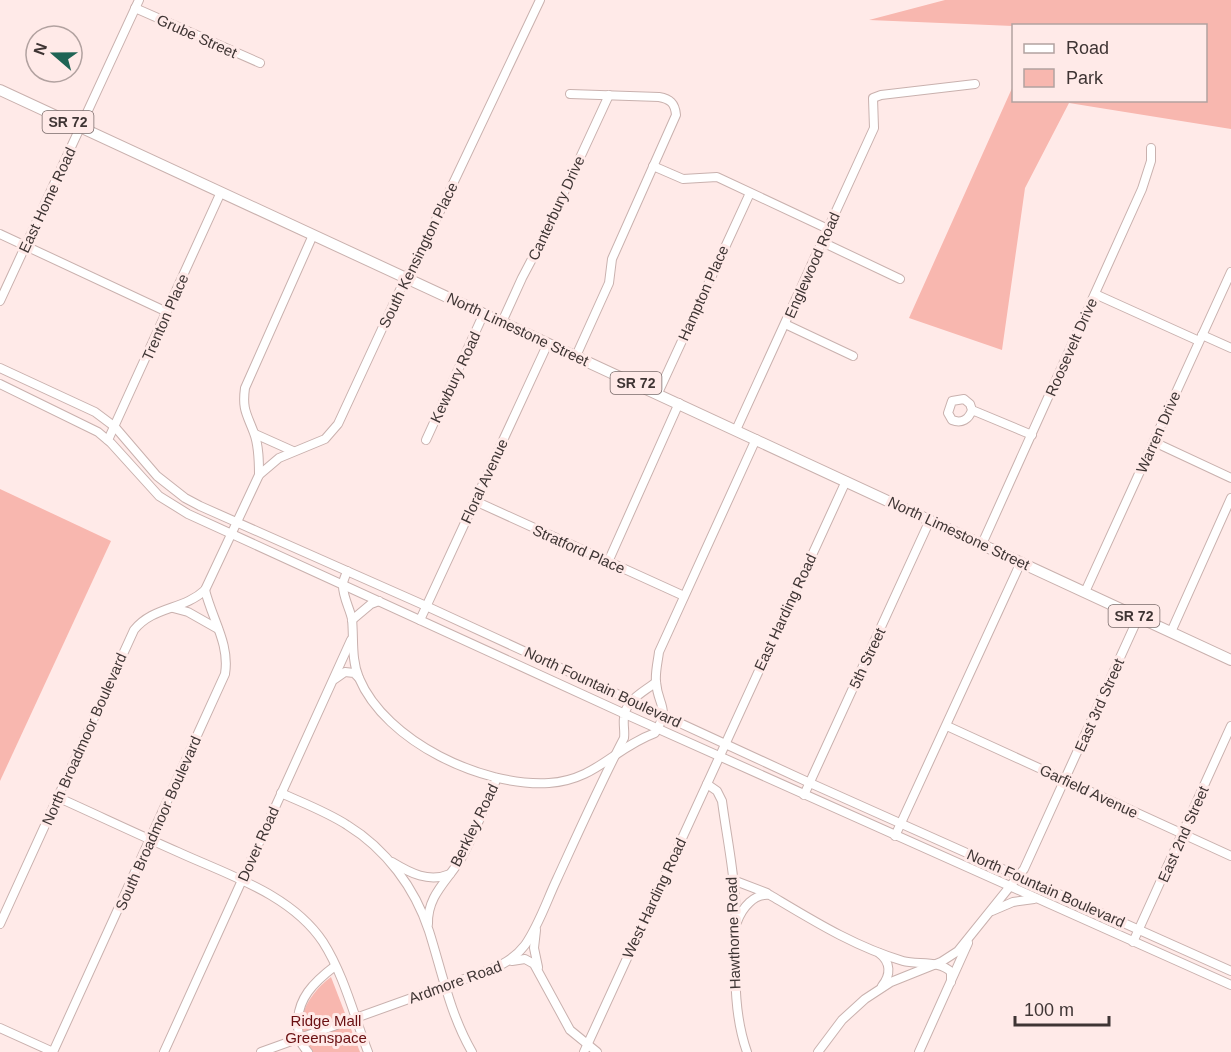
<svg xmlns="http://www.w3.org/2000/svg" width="1231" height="1052" viewBox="0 0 1231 1052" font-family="Arial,sans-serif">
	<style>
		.green { fill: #f8b7af }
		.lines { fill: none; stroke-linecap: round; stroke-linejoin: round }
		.minor-casing { stroke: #c9b1ae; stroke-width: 10 }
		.major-casing { stroke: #c9b1ae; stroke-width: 12 }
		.minor { stroke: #fff; stroke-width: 8 }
		.major { stroke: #fff; stroke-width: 10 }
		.labels { text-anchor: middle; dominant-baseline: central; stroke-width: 6; stroke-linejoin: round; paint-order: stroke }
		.shield { fill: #ffeae8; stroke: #796b6a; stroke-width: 1.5 }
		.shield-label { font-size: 14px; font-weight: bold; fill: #3f3534 }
		.street-label { font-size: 15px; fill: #3f3534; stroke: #ffeae8 }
		.park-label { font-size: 15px; fill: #6a1012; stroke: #ffeae8 }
	</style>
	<rect width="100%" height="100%" fill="#ffeae8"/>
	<!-- green -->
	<g class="green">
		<polygon points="945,0 1231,0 1231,129 1069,103 1025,188 1002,350 909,318 1013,86 1014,100 1206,100 1206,26 1013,26 869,20"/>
		<polygon points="0,489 111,541 0,781"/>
		<path d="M 331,977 L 360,1052 L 312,1052 C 287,1027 309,993 331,977 Z"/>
	</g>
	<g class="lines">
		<defs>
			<g id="minor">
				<polyline points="135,8 260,63"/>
				<path d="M 570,94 L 659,97 C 670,99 675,103 676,115 L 612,259 L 609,283 L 576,356"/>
				<polyline points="653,166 683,179 717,177 828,229"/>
				<polyline points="0,234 167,312"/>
				<polyline points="822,242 900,279"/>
				<polyline points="1095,294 1199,341"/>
				<polyline points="0,301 139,0"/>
				<polyline points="502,322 522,278 541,242 609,95"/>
				<polyline points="785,324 853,356"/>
				<polyline points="1202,335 1231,348"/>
				<polyline points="0,368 95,412 115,427 157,476 185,498 200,506 426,606 810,783 1231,971"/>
				<polyline points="0,384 98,432 111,443 159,496 188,514 625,714 1231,985"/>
				<polyline points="658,393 750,193"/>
				<path d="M 972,410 C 969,419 962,424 952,420 L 948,413 L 952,401 L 964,399 L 970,404 L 972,410 L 1032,435"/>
				<polyline points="736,430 874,128 873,98 881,95 975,84"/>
				<polyline points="255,434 293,451"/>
				<polyline points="108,440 221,192"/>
				<polyline points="426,440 484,313"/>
				<polyline points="1154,442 1231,478"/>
				<path d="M 259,475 C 259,462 259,446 254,433 C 247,414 242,410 245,388 L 313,235"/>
				<polyline points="475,501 684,596"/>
				<polyline points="982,544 1142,189 1151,161 1151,148"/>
				<polyline points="608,562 679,403"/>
				<path d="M 347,571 C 346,575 343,580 343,584 C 342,595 350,609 352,619 C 354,639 351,659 359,678 C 386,742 483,787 549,783 C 596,780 614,748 655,733 C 671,707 658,707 656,682 C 655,672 658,661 659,652 L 756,439"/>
				<polyline points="1085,592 1231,272"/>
				<polyline points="173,608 188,612 218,629"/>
				<polyline points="352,620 371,604 379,601"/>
				<polyline points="420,620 548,343"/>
				<polyline points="1171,632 1231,498"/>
				<polyline points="335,679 345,672 354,673 359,678"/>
				<polyline points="947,726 1231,856"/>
				<path d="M 707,784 L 717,791 L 722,801 C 726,832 733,865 735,897 C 738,949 729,1001 747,1052"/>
				<path d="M 281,793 C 303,803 327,812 347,825 C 386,849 415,888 429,931 C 442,972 450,1014 472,1052"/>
				<polyline points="804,795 930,520"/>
				<path d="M 57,797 C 97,815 137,834 178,852 C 228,875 291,894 323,942 C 344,975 354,1016 368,1052"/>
				<polyline points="895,836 1021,562"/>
				<path d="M 392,862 C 410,873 429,883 450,874"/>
				<polyline points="733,880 767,893"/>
				<polyline points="992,911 1013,902 1034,899"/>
				<path d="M 737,922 C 742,908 754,893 770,895 C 812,920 855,947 903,961 C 917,965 940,960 951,972 L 951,982"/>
				<path d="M 0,924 L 134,630 C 153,606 184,610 205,590 L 259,475 L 279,458 L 325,439 L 338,424 L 406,277 L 413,268 L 540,0"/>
				<path d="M 428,924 C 427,894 450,879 463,855 C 476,830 486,803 497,778"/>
				<polyline points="536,930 534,948 538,967"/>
				<polyline points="1133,942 1231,726"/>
				<path d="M 879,953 C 891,962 891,975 882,986"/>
				<polyline points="512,961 525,959 534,964 570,1030 597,1052"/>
				<polyline points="0,1028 53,1052"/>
				<path d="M 53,1052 L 225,674 C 230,644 212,619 205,590"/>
				<polyline points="164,1052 351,640"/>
				<path d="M 261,1052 L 484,972 C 501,966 514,959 525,945 C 539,925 547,900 557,879 C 579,831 600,784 624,738 C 625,731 623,725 624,718 C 625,700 644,692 656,682"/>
				<path d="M 308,1052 C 301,1045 298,1037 298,1027 C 296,999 314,982 335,966"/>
				<polyline points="584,1052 846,481"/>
				<polyline points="818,1052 842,1020 865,999 891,982 941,962 958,951 1024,869 1138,618"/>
				<polyline points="919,1052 968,943"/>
			</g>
			<polyline id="major" points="0,90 1231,660"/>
		</defs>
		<!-- minor casing -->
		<use href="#minor" class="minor-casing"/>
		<!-- major casing -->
		<use href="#major" class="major-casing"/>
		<!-- minor -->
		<use href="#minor" class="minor"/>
		<!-- major -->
		<use href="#major" class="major"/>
	</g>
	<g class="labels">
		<!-- shield labels -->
		<g class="shield">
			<rect x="42.5" y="111" width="51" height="22" rx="4.5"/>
			<rect x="610.5" y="372" width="51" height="22" rx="4.5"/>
			<rect x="1108.5" y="605" width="51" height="22" rx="4.5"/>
		</g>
		<g class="shield-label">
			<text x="68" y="122">SR 72</text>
			<text x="636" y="383">SR 72</text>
			<text x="1134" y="616">SR 72</text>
		</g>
		<!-- street labels -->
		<g class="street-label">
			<text transform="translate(197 36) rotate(24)">Grube Street</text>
			<text transform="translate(47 200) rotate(-65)">East Home Road</text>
			<text transform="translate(556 208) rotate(-65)">Canterbury Drive</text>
			<text transform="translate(418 255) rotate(-64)">South Kensington Place</text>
			<text transform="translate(812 265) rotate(-66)">Englewood Road</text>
			<text transform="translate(703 293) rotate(-66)">Hampton Place</text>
			<text transform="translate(165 317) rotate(-66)">Trenton Place</text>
			<text transform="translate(518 329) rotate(25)">North Limestone Street</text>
			<text transform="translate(1071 347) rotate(-66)">Roosevelt Drive</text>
			<text transform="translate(455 377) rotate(-65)">Kewbury Road</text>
			<text transform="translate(1158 432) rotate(-66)">Warren Drive</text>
			<text transform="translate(484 481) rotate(-65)">Floral Avenue</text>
			<text transform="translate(959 533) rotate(25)">North Limestone Street</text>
			<text transform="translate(579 549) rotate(24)">Stratford Place</text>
			<text transform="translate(785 612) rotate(-65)">East Harding Road</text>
			<text transform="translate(867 658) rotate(-65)">5th Street</text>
			<text transform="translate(603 687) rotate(25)">North Fountain Boulevard</text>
			<text transform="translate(1099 705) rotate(-66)">East 3rd Street</text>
			<text transform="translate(84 739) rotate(-66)">North Broadmoor Boulevard</text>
			<text transform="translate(1089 791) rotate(25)">Garfield Avenue</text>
			<text transform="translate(158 823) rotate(-66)">South Broadmoor Boulevard</text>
			<text transform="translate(474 825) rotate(-64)">Berkley Road</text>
			<text transform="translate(1183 834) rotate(-66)">East 2nd Street</text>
			<text transform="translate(258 844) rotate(-66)">Dover Road</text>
			<text transform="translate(1046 888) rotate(24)">North Fountain Boulevard</text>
			<text transform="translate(654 898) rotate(-65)">West Harding Road</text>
			<text transform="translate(733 933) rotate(-92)">Hawthorne Road</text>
			<text transform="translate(455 982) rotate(-20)">Ardmore Road</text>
		</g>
		<!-- park labels -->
		<g class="park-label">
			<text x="326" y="1020">Ridge Mall<tspan x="326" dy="17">Greenspace</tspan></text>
		</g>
	</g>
	<!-- legend -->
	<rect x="1012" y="24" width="195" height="78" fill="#ffeae8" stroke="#b2a2a0" stroke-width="1.5"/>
	<rect x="1024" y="44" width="30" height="9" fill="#ffffff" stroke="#b2a2a0" stroke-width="1.5"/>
	<text x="1066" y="54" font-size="18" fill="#3f3534">Road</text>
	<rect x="1024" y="69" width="30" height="18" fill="#f8b7af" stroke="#b2a2a0" stroke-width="1.5"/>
	<text x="1066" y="84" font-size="18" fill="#3f3534">Park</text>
	<!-- north arrow -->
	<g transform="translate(54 54) rotate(290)"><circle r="28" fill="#ffeae8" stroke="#b2a2a0" stroke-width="1.5"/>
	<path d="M0-4.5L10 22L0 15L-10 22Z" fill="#1f6455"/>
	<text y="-9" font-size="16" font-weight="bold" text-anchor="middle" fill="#3f3534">N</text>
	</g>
	<!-- scale -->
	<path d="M1015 1016v9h94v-9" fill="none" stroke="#3f3534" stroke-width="3"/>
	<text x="1024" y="1016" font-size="18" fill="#3f3534" stroke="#ffeae8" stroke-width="4.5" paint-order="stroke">100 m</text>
</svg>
